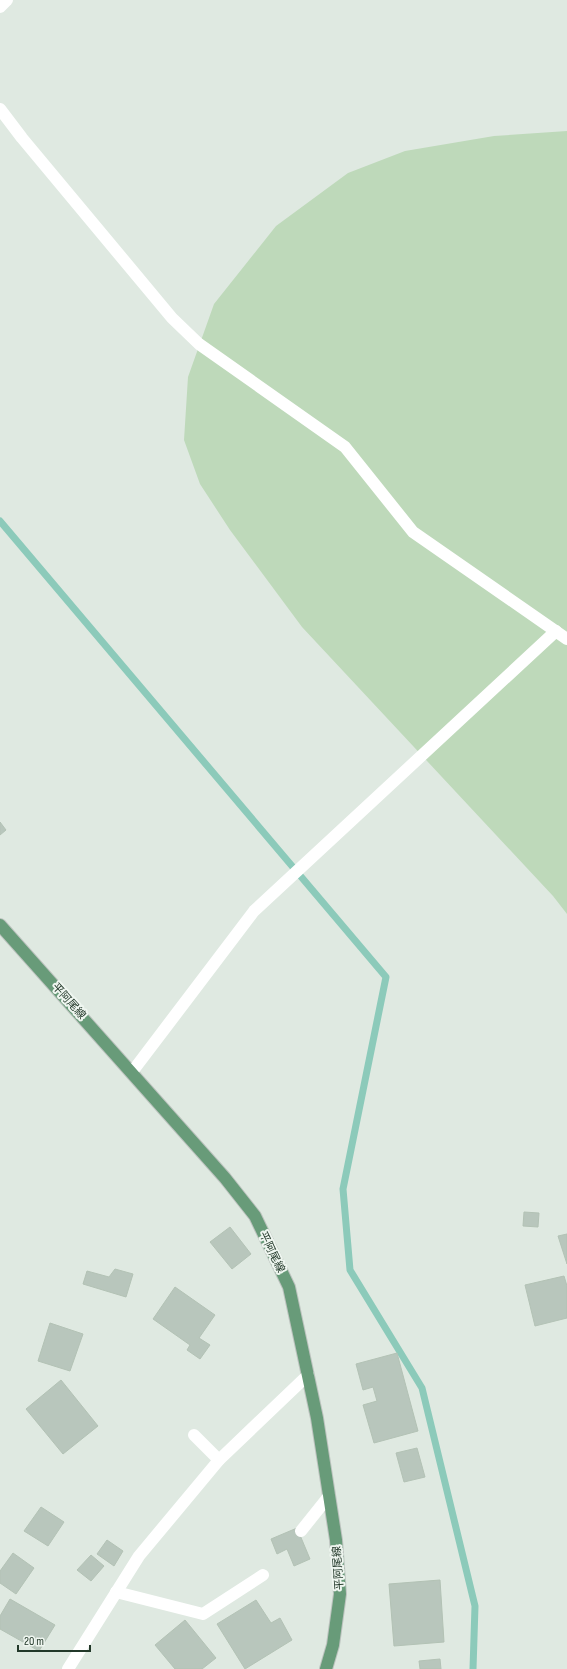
<svg xmlns="http://www.w3.org/2000/svg" width="567" height="1669" viewBox="0 0 567 1669" font-family="'Sofia Sans Condensed','Noto Sans JP',sans-serif">
	<style>
		.green { fill: #bed9ba }
		.lines { fill: none; stroke-linecap: round; stroke-linejoin: round }
		.stream { stroke: #8ccaba; stroke-width: 7 }
		.building { fill: #b8c6bc; stroke: #b3c2b5 }
		.major-casing { stroke: #bdc3bf; stroke-width: 14 }
		.minor { stroke: #fff; stroke-width: 12 }
		.major { stroke: #689b79; stroke-width: 12 }
		.labels { text-anchor: middle; dominant-baseline: central; stroke-width: 4; stroke-linejoin: round; paint-order: stroke }
		.street-label { font-size: 11px; fill: #223829; stroke: #eff6f0 }
	</style>
	<rect width="100%" height="100%" fill="#dfe9e1"/>
	<!-- green -->
	<polygon class="green" points="567,131 567,914 553,896 302,627 230,530 200,484 184,440 188,377 214,304 276,226 348,173 405,151 494,136"/>
	<g class="lines">
		<!-- stream -->
		<polyline class="stream" points="0,521 386,977 343,1189 350,1270 422,1388 475,1606 473,1669"/>
	</g>
	<!-- building -->
	<g class="building">
		<polygon points="0,822 6,830 0,835"/>
		<polygon points="524,1212 539,1213 538,1227 523,1226"/>
		<polygon points="230,1227 251,1254 232,1269 210,1242"/>
		<polygon points="567,1234 567,1264 558,1236"/>
		<polygon points="115,1269 133,1274 126,1297 83,1284 87,1271 109,1277"/>
		<polygon points="564,1276 567,1286 567,1318 535,1326 525,1285"/>
		<polygon points="175,1287 215,1315 199,1338 210,1345 200,1359 187,1350 190,1345 153,1319"/>
		<polygon points="50,1323 83,1334 70,1371 38,1361"/>
		<polygon points="397,1353 418,1431 374,1443 363,1405 377,1401 373,1387 363,1390 356,1364"/>
		<polygon points="61,1380 98,1426 63,1454 26,1409"/>
		<polygon points="417,1448 425,1477 404,1482 396,1453"/>
		<polygon points="41,1507 64,1522 48,1546 24,1531"/>
		<polygon points="297,1528 310,1559 294,1566 287,1549 277,1554 271,1539"/>
		<polygon points="107,1540 123,1551 114,1566 97,1554"/>
		<polygon points="13,1553 34,1568 16,1594 0,1583 0,1571"/>
		<polygon points="91,1555 104,1566 91,1581 77,1570"/>
		<polygon points="440,1580 444,1642 394,1646 389,1584"/>
		<polygon points="10,1599 55,1625 39,1651 0,1629 0,1616"/>
		<polygon points="256,1600 271,1623 280,1618 292,1640 245,1669 217,1624"/>
		<polygon points="185,1620 216,1658 202,1669 175,1669 155,1645"/>
		<polygon points="440,1659 441,1669 420,1669 419,1661"/>
	</g>
	<g class="lines">
		<defs>
			<polyline id="major" points="0,925 225,1178 255,1216 289,1287 317,1418 336,1540 340,1594 333,1645 326,1669"/>
		</defs>
		<!-- major casing -->
		<use href="#major" class="major-casing"/>
		<!-- minor -->
		<g class="minor">
			<polyline points="0,7 7,0"/>
			<polyline points="0,109 22,138 172,318 199,344 345,447 413,532 567,639"/>
			<polyline points="132,1072 254,911 556,631"/>
			<polyline points="194,1435 219,1460"/>
			<polyline points="301,1531 329,1496"/>
			<polyline points="116,1592 203,1614 263,1575"/>
			<polyline points="68,1669 139,1556 219,1460 308,1375"/>
		</g>
		<!-- major -->
		<use href="#major" class="major"/>
	</g>
	<g class="labels">
		<!-- street labels -->
		<g class="street-label">
			<text transform="translate(69 1001) rotate(48)">平阿尾線</text>
			<text transform="translate(272 1252) rotate(64)">平阿尾線</text>
			<text transform="translate(338 1568) rotate(-94)">平阿尾線</text>
		</g>
	</g>
	<!-- scale -->
	<path d="M18 1645v6h72v-6" fill="none" stroke="#223829" stroke-width="2"/>
	<text x="24" y="1645" font-size="12" fill="#223829" stroke="#eff6f0" stroke-width="3" paint-order="stroke">20 m</text>
</svg>
